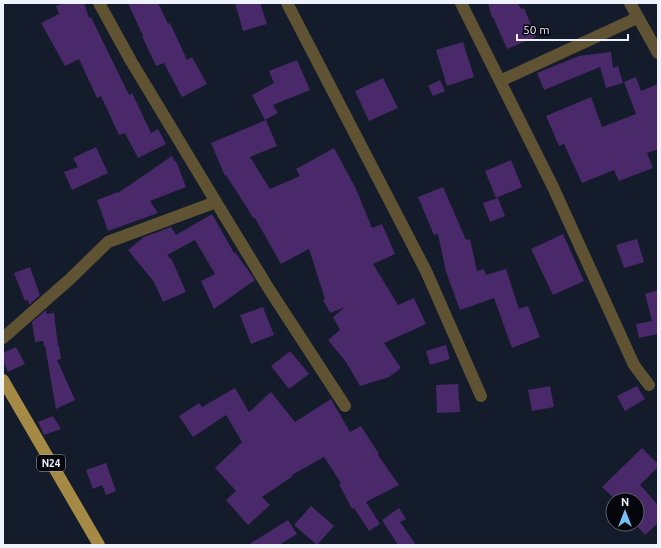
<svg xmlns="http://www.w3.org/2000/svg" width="661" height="548" viewBox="0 0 661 548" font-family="Ubuntu,sans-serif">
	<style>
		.building { fill: #492969 }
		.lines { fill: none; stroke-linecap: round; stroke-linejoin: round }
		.minor { stroke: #5f5333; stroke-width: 12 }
		.primary { stroke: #a48a45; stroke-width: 12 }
		.labels { text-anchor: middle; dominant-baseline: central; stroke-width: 3; stroke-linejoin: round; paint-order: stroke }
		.shield { fill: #04060c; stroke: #a7abb5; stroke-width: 1 }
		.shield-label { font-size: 10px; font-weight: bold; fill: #edf2fd }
	</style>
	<rect width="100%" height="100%" fill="#141b2b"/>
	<!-- building -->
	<g class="building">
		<polygon points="64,3 84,3 89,18 91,17 129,95 132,93 151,133 158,129 166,144 138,158 125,133 119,135 101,96 97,98 79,59 65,66 41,23 59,14 56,6"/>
		<polygon points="128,3 158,3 168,24 170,23 187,60 192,57 207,84 182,97 164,63 156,66 142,36 143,36"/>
		<polygon points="235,3 260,3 267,24 243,31"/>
		<polygon points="488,3 518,3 521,9 524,8 536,37 507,49 493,17 492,18"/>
		<polygon points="463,42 474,77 447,86 436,50"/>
		<polygon points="611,52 613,68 618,66 623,83 606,88 600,67 544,90 537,73 579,56"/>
		<polygon points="297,60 310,90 273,105 278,113 265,120 252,95 274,83 269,71"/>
		<polygon points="636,77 641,91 658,84 658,149 647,153 653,168 619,181 614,170 582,183 564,144 559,146 546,116 591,97 602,127 636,114 624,82"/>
		<polygon points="383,78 398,108 369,121 355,91"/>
		<polygon points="440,80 445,91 433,96 428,86"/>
		<polygon points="266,120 277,146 250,157 270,189 300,176 296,169 334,148 356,189 372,228 382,224 395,254 373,264 398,305 414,298 426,324 384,343 401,368 389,377 360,386 346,362 328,340 340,330 333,317 345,307 330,313 323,300 325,299 309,249 281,264 255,218 254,219 226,175 225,176 211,143"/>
		<polygon points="96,147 108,173 72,190 64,172 78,167 73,158"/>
		<polygon points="172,156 175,162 176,161 186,187 150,201 158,213 108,231 97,200 118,192 118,193"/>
		<polygon points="511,160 522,187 496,198 485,171"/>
		<polygon points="443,187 466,240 470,239 477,271 484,269 486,275 506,269 519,309 528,306 540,337 512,348 494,298 460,310 446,272 438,234 434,235 418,197"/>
		<polygon points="498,198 505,216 490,222 483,203"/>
		<polygon points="212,214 234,253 235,252 255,280 214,309 201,281 215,274 195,240 167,255 172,260 186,292 163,302 154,282 128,250 144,237 171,227 176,235"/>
		<polygon points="563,234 584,281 553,295 531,249"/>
		<polygon points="637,239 644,262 624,268 616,245"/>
		<polygon points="30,267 40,295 29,305 28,300 25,301 14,273"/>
		<polygon points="658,290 658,334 639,338 636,324 652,321 645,294"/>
		<polygon points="263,307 274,335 251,344 240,315"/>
		<polygon points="46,310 47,314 54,313 58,346 59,346 61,359 57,360 75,400 56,409 45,346 44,346 43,341 35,342 32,322"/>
		<polygon points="446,345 450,359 430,365 426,351"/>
		<polygon points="16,347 25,364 8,372 3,361 3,353"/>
		<polygon points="290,351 309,374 289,389 271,366"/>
		<polygon points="458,384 460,412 437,413 436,385"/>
		<polygon points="550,386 554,407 532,411 528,390"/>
		<polygon points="637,386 645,399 625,411 617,396"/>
		<polygon points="235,388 249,412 271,392 295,422 331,399 350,432 361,426 379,454 378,455 399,485 366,502 380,524 369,531 354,508 352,509 339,484 341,483 324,457 292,475 293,476 262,497 270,505 248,525 226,500 236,491 215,468 242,442 226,415 193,437 179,416 199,403 202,407"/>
		<polygon points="53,416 61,429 44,435 38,422"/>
		<polygon points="642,448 658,464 658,467 640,485 658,505 658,523 645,535 637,526 637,500 616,500 602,487"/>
		<polygon points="106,463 116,491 106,495 102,485 93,489 86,470"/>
		<polygon points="311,506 334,526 317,545 294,525"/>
		<polygon points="399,508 406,519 400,522 416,545 398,545 382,520"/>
		<polygon points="288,520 297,534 279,545 248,545"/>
	</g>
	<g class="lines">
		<!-- minor -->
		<g class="minor">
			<polyline points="99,3 131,61 216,202 269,289 345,406"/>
			<polyline points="287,3 426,271 481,396"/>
			<polyline points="461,3 553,187 634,365 649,385"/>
			<polyline points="630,3 658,53"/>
			<polyline points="500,81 637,18"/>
			<polyline points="3,338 70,279 108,242 216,202"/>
		</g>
		<!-- primary -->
		<polyline class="primary" points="3,380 99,545"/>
	</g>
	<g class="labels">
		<!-- shield labels -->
		<rect class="shield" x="37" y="455" width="28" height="16" rx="3"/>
		<g class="shield-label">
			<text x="51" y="463">N24</text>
		</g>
	</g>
	<!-- border -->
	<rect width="661" height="548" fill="none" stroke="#edf2fd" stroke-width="8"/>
	<!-- north arrow -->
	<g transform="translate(625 512)"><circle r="19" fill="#04060c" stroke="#61646c"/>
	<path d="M0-3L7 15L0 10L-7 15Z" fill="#76c0f7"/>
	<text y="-6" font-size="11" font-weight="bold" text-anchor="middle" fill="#edf2fd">N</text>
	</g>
	<!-- scale -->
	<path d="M517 34v6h111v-6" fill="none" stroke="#edf2fd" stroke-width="2"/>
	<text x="523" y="34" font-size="12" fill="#edf2fd" stroke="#04060c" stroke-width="3" paint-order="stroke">50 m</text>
</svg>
